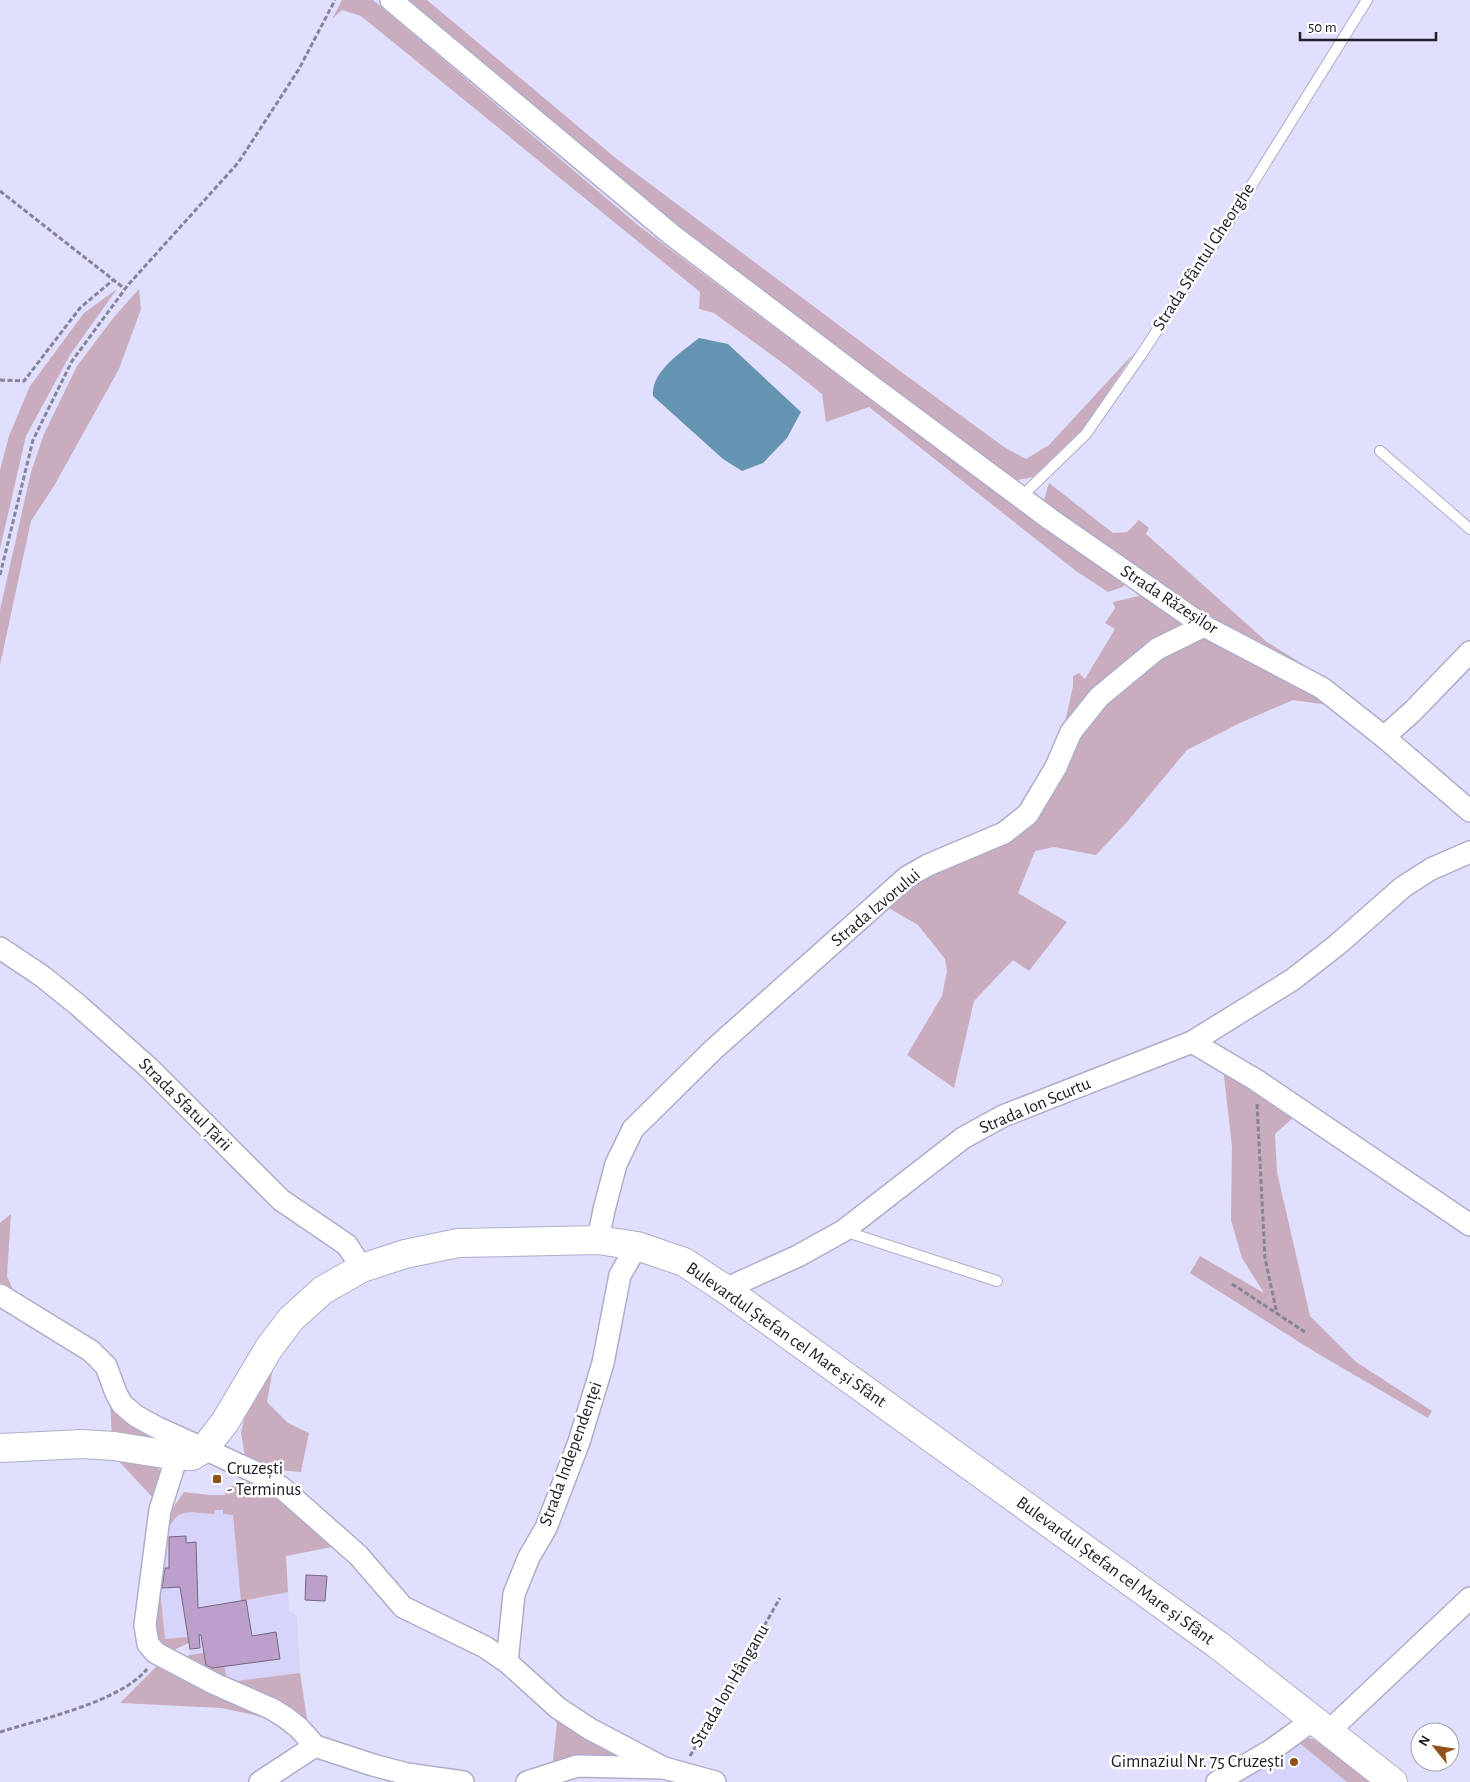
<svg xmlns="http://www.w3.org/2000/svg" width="1470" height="1782" viewBox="0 0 1470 1782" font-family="'Alegreya Sans',sans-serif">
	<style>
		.built { fill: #d6d4fa }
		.green { fill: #c9adbe }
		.water { fill: #6494b1 }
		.building { fill: #bca0cb; stroke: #76677e }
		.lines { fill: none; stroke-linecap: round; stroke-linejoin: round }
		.lane-casing { stroke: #aeadc9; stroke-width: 12 }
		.street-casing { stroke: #aeadc9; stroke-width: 24 }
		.secondary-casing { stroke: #aeadc9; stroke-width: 30 }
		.path { stroke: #858499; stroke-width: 3; stroke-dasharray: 5 2.5; stroke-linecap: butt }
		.lane { stroke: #fff; stroke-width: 10 }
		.street { stroke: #fff; stroke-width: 21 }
		.secondary { stroke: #fff; stroke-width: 28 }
		.poi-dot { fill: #905218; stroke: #fff; stroke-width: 2 }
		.labels { text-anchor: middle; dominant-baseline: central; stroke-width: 5; stroke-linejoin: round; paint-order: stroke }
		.street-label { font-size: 18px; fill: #1d1c27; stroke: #fff }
		.poi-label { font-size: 18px; fill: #1d1c27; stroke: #fff; text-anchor: start }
	</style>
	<rect width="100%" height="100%" fill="#e0dffd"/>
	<!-- built -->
	<g class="built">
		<polygon points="215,1510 223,1510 233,1515 241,1600 288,1592 289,1612 297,1615 300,1673 227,1682 207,1669 204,1653 189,1655 188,1637 165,1640 159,1568 161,1540 175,1516 183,1512 214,1514"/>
		<polygon points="1298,1742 1347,1782 1236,1782"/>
	</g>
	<!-- green -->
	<g class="green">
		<polygon points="342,0 373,0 639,226 873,402 1030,515 1128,580 1123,587 1108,592 1076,571 869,407 826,422 822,394 788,367 714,313 699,309 700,292 361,16 342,10 332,19"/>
		<polygon points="403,0 427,0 618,160 896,368 1004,447 1026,459 1049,445 1134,353 1083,429 1033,477 1014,481 683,232"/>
		<polygon points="117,289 70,355 26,436 0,549 0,470 9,436 30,386 84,313"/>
		<polygon points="139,289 141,309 119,369 54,486 31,521 0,665 0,610 31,472 44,434 77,366 114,317"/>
		<polygon points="1049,483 1113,533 1127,532 1139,520 1149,528 1146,534 1267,642 1304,665 1270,649 1214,620 1043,503"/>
		<polygon points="1147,594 1192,624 1062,736 1073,686 1073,676 1079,673 1085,679 1115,629 1105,623 1115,608 1113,602"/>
		<polygon points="1208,635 1308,688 1328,705 1293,700 1240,723 1187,750 1127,822 1096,855 1054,847 1035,851 1018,893 1067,922 1029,971 1013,960 974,1001 954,1088 907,1055 942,996 947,971 945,959 918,925 887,907 927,873 1002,840 1074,739 1101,704 1160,653"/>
		<polygon points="1223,1067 1296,1115 1275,1134 1277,1172 1310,1316 1356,1362 1432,1411 1428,1418 1315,1352 1190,1273 1200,1256 1264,1293 1242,1258 1231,1220 1232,1147"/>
		<polygon points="11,1214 7,1276 13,1290 0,1282 0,1223"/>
		<polygon points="273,1368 267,1402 288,1423 309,1433 301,1472 268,1469 246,1463 241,1433 245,1415 268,1369"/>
		<polygon points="110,1401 139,1431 171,1440 112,1438"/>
		<polygon points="111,1453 158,1465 162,1478 156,1501"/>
		<path d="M 259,1478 L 352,1561 L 332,1547 L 286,1556 L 288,1592 L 241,1601 L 233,1515 L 223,1514 L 223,1510 L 215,1510 L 214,1514 C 177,1512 181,1507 161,1540 L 172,1509 L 184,1492 L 210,1495 L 225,1495 L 225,1488 Z"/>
		<polygon points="160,1588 165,1639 188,1637 189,1643 167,1653 154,1639 156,1595"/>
		<polygon points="204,1653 207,1669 224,1666 228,1682 300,1673 307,1719 319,1733 336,1746 180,1661 189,1655"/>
		<polygon points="160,1663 276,1720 222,1708 120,1703"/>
		<polygon points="547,1708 644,1764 552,1768 557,1723"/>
		<polygon points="1309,1738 1317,1740 1371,1782 1347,1782 1298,1742"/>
	</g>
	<!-- water -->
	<path class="water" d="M 699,338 L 728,344 L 801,412 L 787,438 L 763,463 L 742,471 L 723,459 L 653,396 C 651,371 682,352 699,338 Z"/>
	<!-- building -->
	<g class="building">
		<polygon points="186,1536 186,1543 196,1542 198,1608 246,1600 252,1636 276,1632 280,1659 212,1668 206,1665 201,1635 199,1635 200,1648 190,1649 180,1587 162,1588 165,1568 169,1568 169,1537"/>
		<polygon points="306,1575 327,1576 325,1601 305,1600"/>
	</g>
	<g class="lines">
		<defs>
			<g id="lane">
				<polyline points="1380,451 1470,529"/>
				<polyline points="1020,498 1086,434 1141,355 1233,215 1367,0"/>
				<polyline points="844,1231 997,1281"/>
			</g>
			<g id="street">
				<polyline points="391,0 672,235 870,385 1050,519 1204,626 1322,688 1384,737 1470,811"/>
				<polyline points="1384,737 1413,711 1470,652"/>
				<polyline points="0,948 42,976 78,1005 149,1068 281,1200 347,1245 362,1268"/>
				<polyline points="1192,1042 1256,1080 1470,1225"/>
				<polyline points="598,1240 604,1210 616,1164 633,1129 714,1049 907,877 928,865 1004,833 1028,814 1056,767 1071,732 1099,697 1157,649 1204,626"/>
				<polyline points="725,1289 798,1256 843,1231 963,1138 1003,1116 1192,1042 1292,980 1337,945 1403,887 1431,869 1470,852"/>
				<polyline points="0,1295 91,1351 106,1366 116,1393 122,1404 136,1416 156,1427 266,1477 282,1488 358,1555 403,1607 485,1647 507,1662 558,1708 590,1729 664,1768"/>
				<polyline points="177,1456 160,1510 145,1625 148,1644 156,1653 215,1684 272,1709 285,1717 299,1728 315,1746 373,1765 407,1774 463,1782"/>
				<polyline points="507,1662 514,1594 529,1557 546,1528 579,1442 603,1363 620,1275 637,1246"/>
				<polyline points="1329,1731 1470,1598"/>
				<polyline points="260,1782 315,1746"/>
				<polyline points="527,1782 577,1766 664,1768 715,1782"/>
				<polyline points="1217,1782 1273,1749 1314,1719"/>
			</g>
			<polyline id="secondary" points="0,1448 82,1444 114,1446 177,1456 192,1456 204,1449 225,1422 269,1348 291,1319 323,1290 362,1268 405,1254 458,1243 598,1240 637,1246 684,1262 725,1289 1218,1645 1393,1782"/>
		</defs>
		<!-- lane casing -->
		<use href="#lane" class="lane-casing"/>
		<!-- street casing -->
		<use href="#street" class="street-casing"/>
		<!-- secondary casing -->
		<use href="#secondary" class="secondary-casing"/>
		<!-- path -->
		<g class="path">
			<polyline points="0,191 125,289"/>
			<polyline points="0,380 24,381 80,308 113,280"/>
			<polyline points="0,575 33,440 72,361 128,285 238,163 299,69 335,0"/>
			<polyline points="1257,1104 1265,1258 1277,1314"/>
			<polyline points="1232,1284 1305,1332"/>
			<path d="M 0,1732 C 41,1719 120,1702 147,1669"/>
			<polyline points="690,1756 780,1598"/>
		</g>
		<!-- lane -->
		<use href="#lane" class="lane"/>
		<!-- street -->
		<use href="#street" class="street"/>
		<!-- secondary -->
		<use href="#secondary" class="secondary"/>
	</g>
	<!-- markers -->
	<g class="poi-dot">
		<rect x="212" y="1474" width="10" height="10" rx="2.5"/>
		<circle cx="1294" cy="1762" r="5"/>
	</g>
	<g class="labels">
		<!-- street labels -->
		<g class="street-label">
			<text transform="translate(1204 257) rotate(-57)">Strada Sfântul Gheorghe</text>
			<text transform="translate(1169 600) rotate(33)">Strada Răzeșilor</text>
			<text transform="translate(876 908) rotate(-40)">Strada Izvorului</text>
			<text transform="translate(185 1105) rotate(45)">Strada Sfatul Țării</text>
			<text transform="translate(1035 1106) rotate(-23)">Strada Ion Scurtu</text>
			<text transform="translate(786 1335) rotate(35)">Bulevardul Ștefan cel Mare și Sfânt</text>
			<text transform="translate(571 1454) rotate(-70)">Strada Independenței</text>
			<text transform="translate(1115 1571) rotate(36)">Bulevardul Ștefan cel Mare și Sfânt</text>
			<text transform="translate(730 1686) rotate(-60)">Strada Ion Hânganu</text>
		</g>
		<!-- poi labels -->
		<g class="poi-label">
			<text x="227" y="1469">Cruzești<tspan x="227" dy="21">- Terminus</tspan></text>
			<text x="1284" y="1762" text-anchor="end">Gimnaziul Nr. 75 Cruzești</text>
		</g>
	</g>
	<!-- north arrow -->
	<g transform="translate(1435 1747) rotate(300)"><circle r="24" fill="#ffffff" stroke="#a5a4a9"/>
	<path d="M0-4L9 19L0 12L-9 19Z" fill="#905218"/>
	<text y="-8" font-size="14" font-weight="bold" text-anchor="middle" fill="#1d1c27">N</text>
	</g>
	<!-- scale -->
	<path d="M1300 32v8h136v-8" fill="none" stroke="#1d1c27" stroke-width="2.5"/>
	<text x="1308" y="32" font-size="15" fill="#1d1c27" stroke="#ffffff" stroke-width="4" paint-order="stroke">50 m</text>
</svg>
